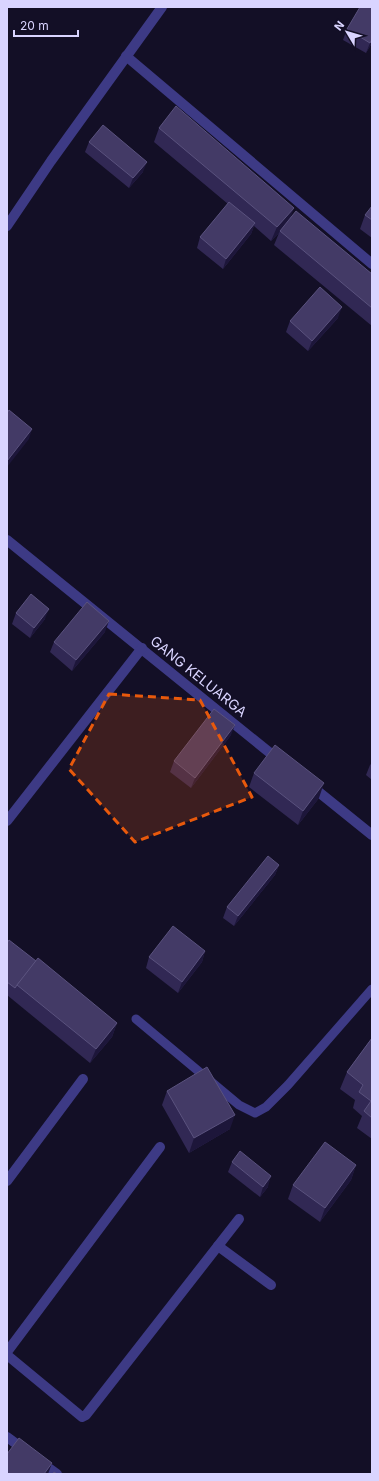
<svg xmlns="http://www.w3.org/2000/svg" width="379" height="1481" viewBox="0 0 379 1481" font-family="Inter,sans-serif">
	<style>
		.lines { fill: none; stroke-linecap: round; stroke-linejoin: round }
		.service { stroke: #3d3a85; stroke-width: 9 }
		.minor { stroke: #3d3a85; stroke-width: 10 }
		.wall { fill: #312854 }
		.shaded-wall { fill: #1d163a }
		.building { fill: #433a66; stroke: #5a527e }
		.marked { fill: #e8590c; fill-opacity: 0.2; stroke: #e8590c; stroke-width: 3; stroke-dasharray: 8 5; stroke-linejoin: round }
		.labels { text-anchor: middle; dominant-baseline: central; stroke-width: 3; stroke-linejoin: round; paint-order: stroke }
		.street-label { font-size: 14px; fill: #d9d4ff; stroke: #130f26 }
	</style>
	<rect width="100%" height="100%" fill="#130f26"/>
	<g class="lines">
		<!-- service -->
		<polyline class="service" points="136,1019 239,1105 255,1113 266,1107 288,1085 372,989"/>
		<!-- minor -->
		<g class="minor">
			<polyline points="126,56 372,264"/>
			<polyline points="7,226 51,161 162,7"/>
			<polyline points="7,540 280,761"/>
			<polyline points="310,785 372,835"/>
			<polyline points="7,821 142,648"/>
			<polyline points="7,1181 83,1079"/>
			<polyline points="218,1246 271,1285"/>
			<polyline points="7,1352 160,1147"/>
			<polyline points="7,1355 82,1417 86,1415 239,1219"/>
			<polyline points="7,1437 26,1451"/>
			<polyline points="39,1461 57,1474"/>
		</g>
	</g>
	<!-- wall -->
	<g class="wall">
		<polygon points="347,29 372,43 366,53 343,40"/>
		<polygon points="159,128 291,217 372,274 372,326 274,245 279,233 271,241 254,226 251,234 223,269 197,248 200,237 228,204 154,142"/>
		<polygon points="89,142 143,172 129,188 85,152"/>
		<polygon points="372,206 372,238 360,229 365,215"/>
		<polygon points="338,318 308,351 286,332 290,321"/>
		<polygon points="16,613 45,619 30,638 12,624"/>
		<polygon points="105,632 72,671 50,652 54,642"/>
		<polygon points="231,735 191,788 170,772 174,761"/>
		<polygon points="372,763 372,780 366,775 370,765"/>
		<polygon points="254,773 319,798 298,825 249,787"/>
		<polygon points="279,865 275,875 234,926 223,918 227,907"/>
		<polygon points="7,943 36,961 117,1023 112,1037 90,1063 7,995"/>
		<polygon points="205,951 202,962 178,993 146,968 149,957"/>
		<polygon points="372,1038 372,1139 357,1128 362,1116 353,1108 355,1100 340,1089 347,1072"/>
		<polygon points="167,1091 230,1129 189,1153 162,1105"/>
		<polygon points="232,1162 268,1187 260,1197 228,1172"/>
		<polygon points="356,1165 351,1180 320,1222 288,1199 293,1185"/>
	</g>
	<!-- shaded-wall -->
	<g class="shaded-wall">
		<polygon points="372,39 372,43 366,53 370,43"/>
		<polygon points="147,162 143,172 129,188 133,178"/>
		<polygon points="294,208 289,222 280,231 279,233 271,241 277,227"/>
		<polygon points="255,223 251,234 223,269 226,259"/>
		<polygon points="342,307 338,318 308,351 312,341"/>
		<polygon points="32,429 29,439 7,467 7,461"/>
		<polygon points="49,609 45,619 30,638 34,628"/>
		<polygon points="109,621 105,632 72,671 76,660"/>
		<polygon points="235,725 231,735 191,788 195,778"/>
		<polygon points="324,783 319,798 298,825 303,811"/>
		<polygon points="279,865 275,875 234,926 238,916"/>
		<polygon points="205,951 202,962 178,993 182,982"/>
		<polygon points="117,1023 112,1037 90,1063 96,1049"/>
		<polygon points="235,1115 230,1129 189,1153 194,1138"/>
		<polygon points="356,1165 351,1180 320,1222 325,1208"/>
		<polygon points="271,1176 268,1187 260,1197 263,1187"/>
		<polygon points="52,1463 48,1474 44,1474"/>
	</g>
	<!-- building -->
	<g class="building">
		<polygon points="360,7 372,7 372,39 370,43 347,29"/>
		<polygon points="176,106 294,208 277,227 159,128"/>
		<polygon points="103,125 147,162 133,178 89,142"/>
		<polygon points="229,202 255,223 226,259 200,237"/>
		<polygon points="372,206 372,220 365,215"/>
		<polygon points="296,211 372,274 372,308 280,231"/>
		<polygon points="320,287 342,307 312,341 290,321"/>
		<polygon points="9,410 32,429 7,461 7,413"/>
		<polygon points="31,594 49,609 34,628 16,613"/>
		<polygon points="87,602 109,621 76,660 54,642"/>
		<polygon points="214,709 235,725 195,778 174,761"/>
		<polygon points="275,745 324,783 303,811 254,773"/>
		<polygon points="268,856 279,865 238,916 227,907"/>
		<polygon points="173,926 205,951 182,982 149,957"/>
		<polygon points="9,940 36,961 17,985 15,988 7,982 7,943"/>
		<polygon points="38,958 117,1023 96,1049 17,985"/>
		<polygon points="372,1038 372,1118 364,1111 371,1101 359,1092 363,1085 347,1072"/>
		<polygon points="207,1067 235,1115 194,1138 167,1091"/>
		<polygon points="325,1142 356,1165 325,1208 293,1185"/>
		<polygon points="240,1151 271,1176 263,1187 232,1162"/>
		<polygon points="19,1438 52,1463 44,1474 7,1474 7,1454"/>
		<polygon points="54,1472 57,1474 53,1474"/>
	</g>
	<!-- marked area -->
	<path class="marked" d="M 109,694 L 200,700 L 252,797 L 135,842 L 69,769 Z"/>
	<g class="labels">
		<!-- street labels -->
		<g class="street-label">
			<text transform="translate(199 676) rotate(39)">GANG KELUARGA</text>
		</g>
	</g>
	<!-- border -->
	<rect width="379" height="1481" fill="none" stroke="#d9d4ff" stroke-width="16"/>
	<!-- north arrow -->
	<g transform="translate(347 32) rotate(308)" stroke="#130f26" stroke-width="3" paint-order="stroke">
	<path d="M0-3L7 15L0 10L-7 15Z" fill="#d9d4ff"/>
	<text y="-6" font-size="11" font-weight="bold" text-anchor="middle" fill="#d9d4ff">N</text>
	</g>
	<!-- scale -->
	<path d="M14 30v6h64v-6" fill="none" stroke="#d9d4ff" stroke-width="2"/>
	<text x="20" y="30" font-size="12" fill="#d9d4ff" stroke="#130f26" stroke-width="3" paint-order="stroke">20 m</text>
</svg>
